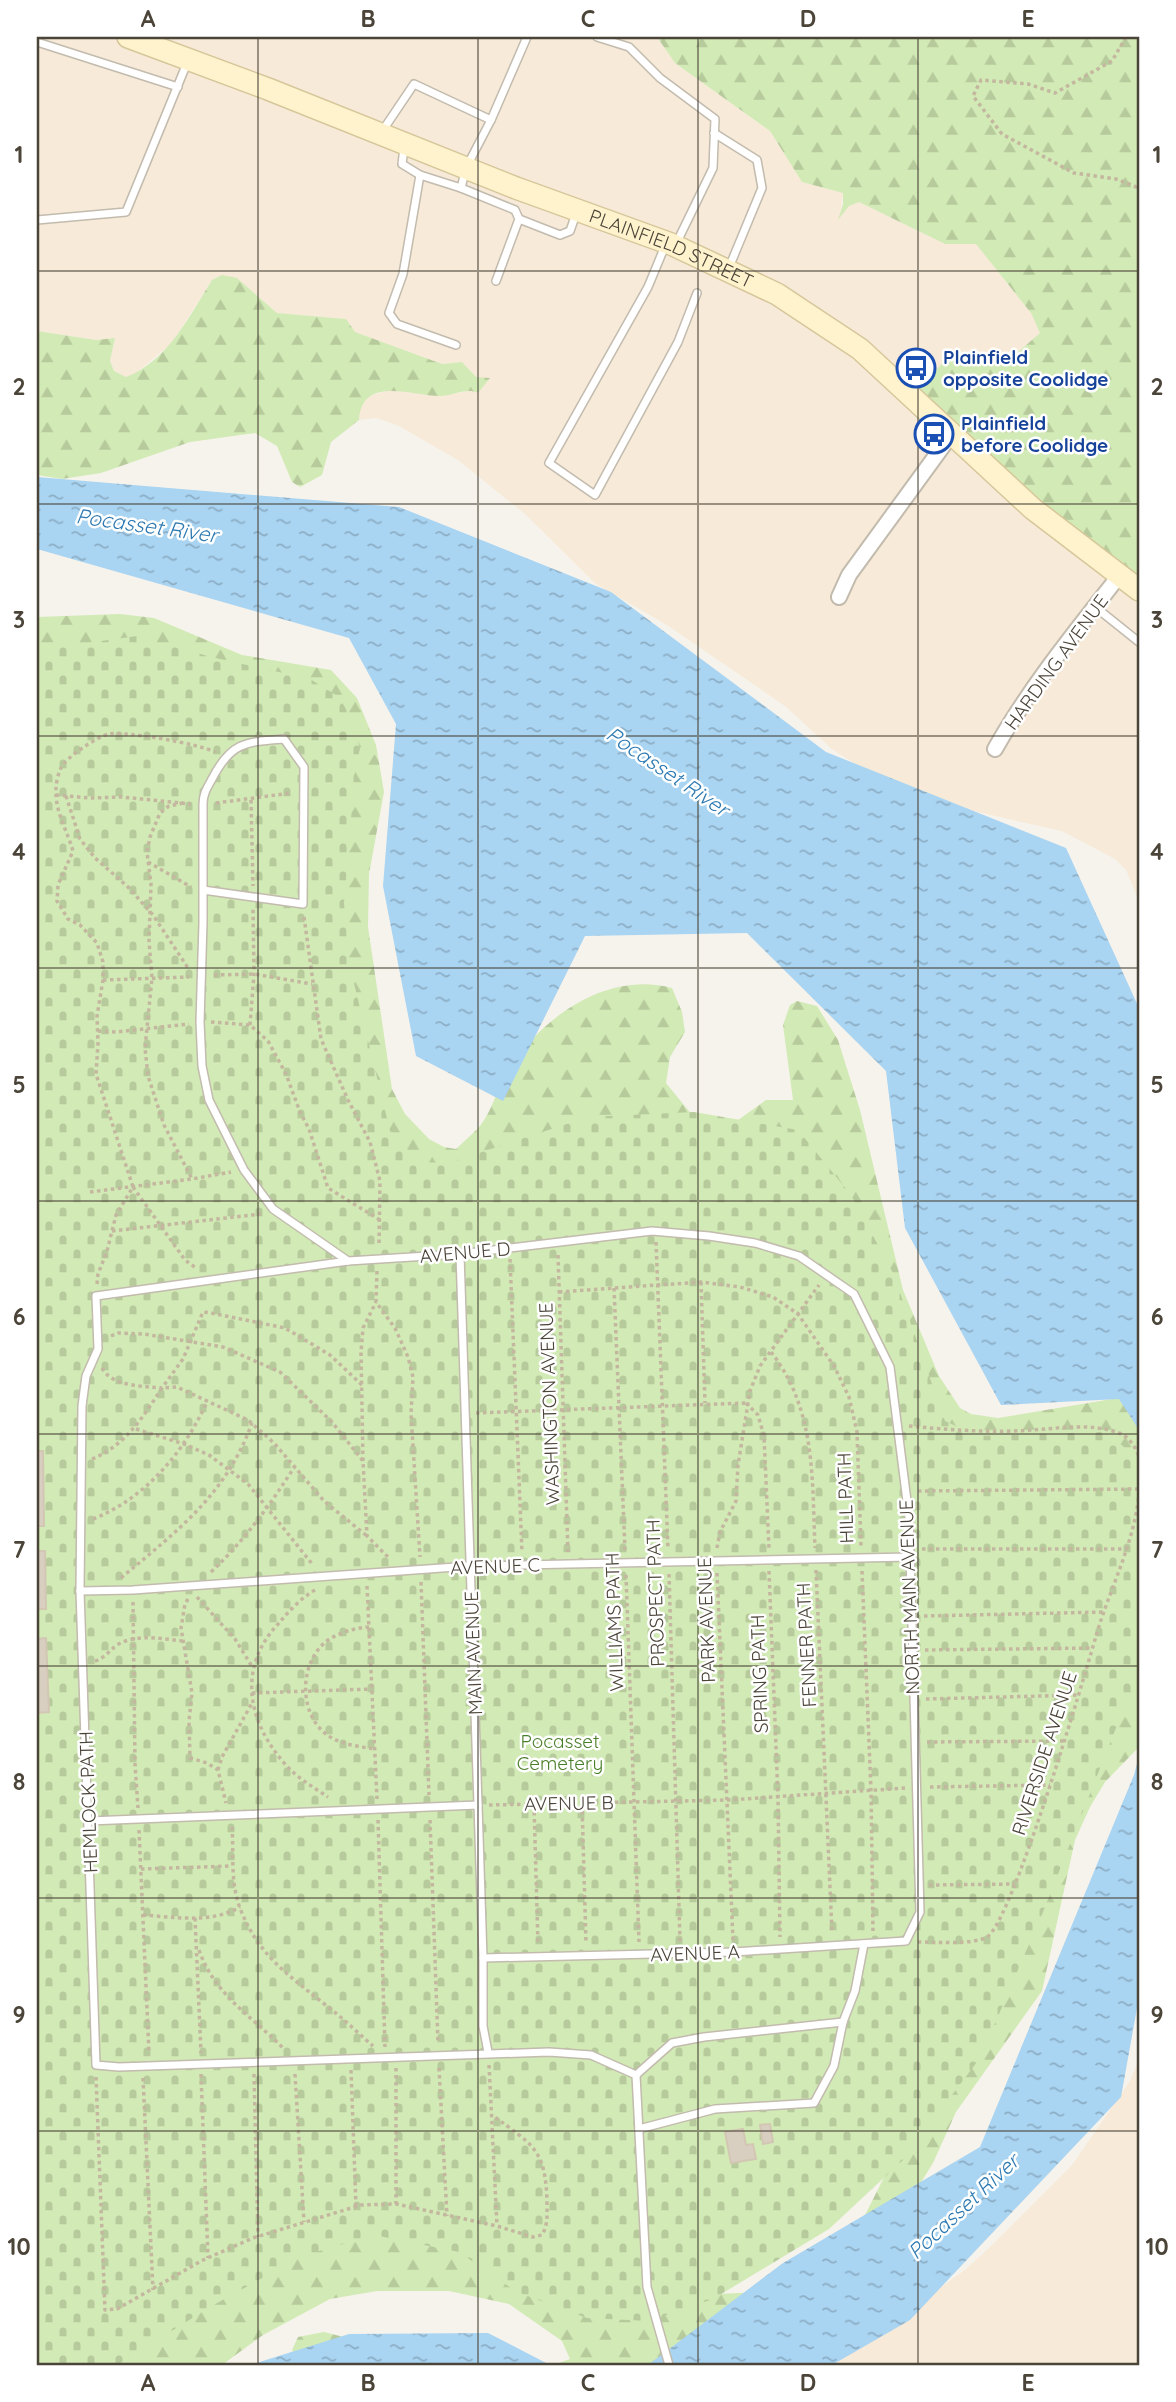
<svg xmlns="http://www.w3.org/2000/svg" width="1176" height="2402" viewBox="0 0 1176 2402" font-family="Quicksand,sans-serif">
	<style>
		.commercial { fill: #f7ead8 }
		.forest { fill: url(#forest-firs) }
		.cemetery { fill: url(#cemetery-stones) }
		.water { fill: url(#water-ripples) }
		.building { fill: #d8cfc1; stroke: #d3c7b4; stroke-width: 2 }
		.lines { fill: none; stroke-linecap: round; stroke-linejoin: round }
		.lane-casing { stroke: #c2bbae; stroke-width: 10 }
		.street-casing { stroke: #c2bbae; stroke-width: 18 }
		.secondary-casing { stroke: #d6c79b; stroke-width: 24 }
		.path { stroke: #c4b79f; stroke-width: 3.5; stroke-dasharray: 3.5 3.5; stroke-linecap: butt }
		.lane { stroke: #fff; stroke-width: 7 }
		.street { stroke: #fff; stroke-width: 14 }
		.secondary { stroke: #fff3cd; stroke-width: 21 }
		.grid { fill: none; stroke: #4b4439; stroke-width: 2; stroke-opacity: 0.55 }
		.labels { text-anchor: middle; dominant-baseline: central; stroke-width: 5; stroke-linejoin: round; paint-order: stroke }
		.street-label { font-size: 19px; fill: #4b4439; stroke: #fff }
		.transit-label { font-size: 19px; font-weight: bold; fill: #164399; stroke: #fff; text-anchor: start }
		.park-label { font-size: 19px; fill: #4a7f2a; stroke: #fff }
		.water-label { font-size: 21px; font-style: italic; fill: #2e7ab2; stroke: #fff }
		.neatline { fill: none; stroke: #4b4439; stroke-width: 2.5 }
		.grid-label { font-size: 23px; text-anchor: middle; font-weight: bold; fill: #4b4439 }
	</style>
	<defs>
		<pattern id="forest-firs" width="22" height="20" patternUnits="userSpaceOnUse" patternTransform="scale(1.75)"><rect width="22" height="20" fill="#d2eab5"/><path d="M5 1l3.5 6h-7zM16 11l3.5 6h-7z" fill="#b6ca9c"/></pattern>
		<pattern id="cemetery-stones" width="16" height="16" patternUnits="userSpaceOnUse" patternTransform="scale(1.75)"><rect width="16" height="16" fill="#d2eab5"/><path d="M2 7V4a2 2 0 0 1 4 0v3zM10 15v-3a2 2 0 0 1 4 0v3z" fill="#b6ca9c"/></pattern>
		<pattern id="water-ripples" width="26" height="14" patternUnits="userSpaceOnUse" patternTransform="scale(1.75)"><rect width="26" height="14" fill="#a9d4f2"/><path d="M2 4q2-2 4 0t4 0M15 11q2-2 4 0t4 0" fill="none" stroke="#8caec5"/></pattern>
	</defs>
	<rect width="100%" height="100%" fill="#f6f3ec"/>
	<!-- commercial -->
	<g class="commercial">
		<polygon points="37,37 657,37 675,63 770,131 802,182 843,193 840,217 849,206 859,202 945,244 976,244 1031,313 1040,333 1011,358 972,365 1139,590 1139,901 1126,870 1115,859 1062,831 942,804 879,779 832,749 785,706 667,625 596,584 525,514 458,460 397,425 376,418 359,420 360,408 368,396 390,390 442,396 472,390 476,377 462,362 442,364 355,332 346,319 277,313 237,278 212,280 172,343 136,373 126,377 114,371 110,361 115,338 96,340 37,331"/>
		<polygon points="1139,2060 1139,2365 833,2365 888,2320 926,2298 965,2270 990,2247 1072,2165 1130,2081"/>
	</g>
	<!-- forest -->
	<g class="forest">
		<polygon points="657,37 1139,37 1139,590 914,393 956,349 972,365 1011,358 1040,333 1031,313 976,244 945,244 859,202 849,206 838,220 843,204 843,193 802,182 770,131 675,63"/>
		<path d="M 222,275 L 237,278 L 277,313 L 346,319 L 355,332 L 442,364 L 462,362 L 476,377 L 490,378 L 478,393 C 466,387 453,396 440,396 C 411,396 362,375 359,420 L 331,442 L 322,475 L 300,487 L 292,482 L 277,446 L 255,433 L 190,442 L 101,473 L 62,479 L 37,475 L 37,331 L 96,340 L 115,338 L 110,361 L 114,371 L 126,377 C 168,361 190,315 212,280 Z"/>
		<path d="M 120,614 L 154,618 L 242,655 L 331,670 L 357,698 L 376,745 L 384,792 L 369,874 L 368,927 L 392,1089 L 405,1114 L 429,1139 L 444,1147 L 456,1149 C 464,1141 473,1134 480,1126 C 494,1108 499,1082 512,1064 C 547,1014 609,971 672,988 L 682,1012 L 685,1032 L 670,1057 L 666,1083 L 701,1126 L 720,1133 L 766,1100 L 793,1100 L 783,1025 L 790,1005 L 797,1001 L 817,1006 L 838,1040 L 860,1110 L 903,1290 L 939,1376 L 960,1408 L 971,1414 L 998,1418 L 1118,1398 L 1139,1410 L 1139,1747 L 1105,1782 L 1090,1807 L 1075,1840 L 1042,1991 L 956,2112 L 933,2163 L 883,2244 L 715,2365 L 553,2365 L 570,2359 L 562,2341 L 509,2304 L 449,2291 L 377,2291 L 330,2299 L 263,2335 L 222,2365 L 42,2365 L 199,2291 L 368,2230 L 715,2294 L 766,2292 L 863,2219 L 909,2128 L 418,1188 L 37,688 L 37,617 Z"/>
		<polygon points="324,2332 367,2343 299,2365 292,2350 298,2337"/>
	</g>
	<!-- cemetery -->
	<polygon class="cemetery" points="137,636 211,657 310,679 339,697 351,718 360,748 355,771 344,903 349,963 390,1131 419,1162 448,1163 588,1117 694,1112 798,1130 851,1195 893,1273 945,1421 977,1436 1101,1432 1123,1446 1139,1469 1139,1670 1043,1912 980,2058 902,2161 829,2229 713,2299 649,2321 587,2318 517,2292 459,2252 374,2235 302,2256 210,2307 117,2365 37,2365 37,650"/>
	<!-- water -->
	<g class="water">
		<polygon points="37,477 399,507 611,592 826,752 1066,848 1139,1008 1139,1430 1119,1399 1001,1405 905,1228 886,1071 747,933 585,936 503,1101 416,1056 383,886 396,724 349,638 37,549"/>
		<polygon points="1139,1756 1139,1997 1121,2097 910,2320 832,2365 648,2365 783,2263 980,2147 1134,1775"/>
		<polygon points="488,2333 550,2365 250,2365 349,2334"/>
	</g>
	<!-- building -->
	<g class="building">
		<polygon points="37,1451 43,1451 44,1526 37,1526"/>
		<polygon points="37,1551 45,1551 46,1609 37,1609"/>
		<polygon points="46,1638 49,1712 37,1713 37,1639"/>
		<polygon points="770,2124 773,2142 763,2144 760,2125"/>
		<polygon points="743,2129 746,2145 753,2144 756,2159 731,2163 725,2132"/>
	</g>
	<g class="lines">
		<defs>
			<g id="lane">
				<polyline points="597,37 629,47 660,78 715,119 713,168 676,244"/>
				<polyline points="37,42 178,87"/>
				<polyline points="491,120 527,37"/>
				<polyline points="381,133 414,84 491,120 466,168 461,188 420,175 403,274 389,313 397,324 456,345"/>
				<polyline points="714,133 757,160 762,188 728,270"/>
				<polyline points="404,148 402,164 420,175"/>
				<polyline points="461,188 515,210 519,219 496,281"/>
				<polyline points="519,219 560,235 570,231 577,211"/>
				<polyline points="37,220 126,212 187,63"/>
				<polyline points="665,246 648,287 549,463 595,495 678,342 697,293"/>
				<polyline points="1094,606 1139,642"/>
				<path d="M 203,890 L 303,904 L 304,767 L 284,739 C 245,742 231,742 212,779 C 207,788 203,794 203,804 L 203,923 L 200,1022 L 202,1066 L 209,1100 L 244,1170 L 273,1209 L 348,1261"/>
				<polyline points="460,1254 483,1958 483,2026 488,2052"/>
				<polyline points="80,1591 133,1590 470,1566 910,1557"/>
				<polyline points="89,1821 478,1805"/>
				<polyline points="483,1958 734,1952 906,1941 920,1912 909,1517 890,1367 854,1294 799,1256 755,1243 709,1236 652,1231 460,1254 348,1261 96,1296 98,1349 86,1376 82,1406 80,1591 96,2065 119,2067 549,2052 591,2055 636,2075 647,2287 669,2365"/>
				<polyline points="636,2075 672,2043 704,2037 843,2022"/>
				<polyline points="639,2129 715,2109 814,2103 834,2066 843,2022 855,1991 864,1944"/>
			</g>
			<g id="street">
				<polyline points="839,597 849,575 951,435"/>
				<path d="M 995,749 C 1030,687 1075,632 1119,576"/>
			</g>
			<g id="secondary">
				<path id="s1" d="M 128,37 L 268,89 L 516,188 L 671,244 L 777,294 L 860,349 L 1033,509 L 1139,590"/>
			</g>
		</defs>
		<!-- lane casing -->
		<use href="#lane" class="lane-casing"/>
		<!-- street casing -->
		<use href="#street" class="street-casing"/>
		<!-- secondary casing -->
		<use href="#secondary" class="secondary-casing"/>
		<!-- path -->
		<g class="path">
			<polyline points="1126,37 1112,61 1055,93 1028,84 981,80 973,96 1002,134 1074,173 1116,179 1139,188"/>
			<polyline points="56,795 90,798 122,797 191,804"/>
			<polyline points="66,796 80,839 95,858 128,887 153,915 188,968"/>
			<polyline points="251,800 253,886"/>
			<polyline points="183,803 169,806 160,813 150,837 147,852 151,884 149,941 152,978 145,1048 148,1076 164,1125 192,1179"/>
			<polyline points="216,803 291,793"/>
			<polyline points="148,862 191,887"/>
			<polyline points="304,917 321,1039 348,1100 370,1142 380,1181 379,1246"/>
			<polyline points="214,975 254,974 312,984"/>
			<polyline points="103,980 189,977"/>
			<polyline points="211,1022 250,1025 268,1041 286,1074 300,1112 309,1129 328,1188 380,1220"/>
			<polyline points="250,1025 254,974 253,908"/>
			<polyline points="98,1031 116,1032 189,1024"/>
			<polyline points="133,1187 185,1260 196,1268"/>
			<polyline points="90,1192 192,1179 231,1172"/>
			<polyline points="112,1231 261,1214"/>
			<polyline points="656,1242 668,1549"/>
			<polyline points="558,1255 568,1552"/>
			<polyline points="510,1259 522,1552"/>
			<polyline points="377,1271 376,1302 395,1328 408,1357 413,1377 411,1414 420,1557"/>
			<polyline points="701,1282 705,1403"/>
			<path d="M 97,1284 L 98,1274 L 107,1251 L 116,1215 L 133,1187 L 96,1074 L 98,1043 L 97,1016 L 103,980 L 103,962 L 97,943 L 80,925 L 68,919 L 57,901 L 58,885 L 73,851 C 67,830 55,812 56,789 C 56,783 58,774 61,768 C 65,758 98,736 109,734 C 127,731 199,744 215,752"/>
			<polyline points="614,1288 625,1550"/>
			<polyline points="559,1292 701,1282 740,1287 773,1297 798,1314 834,1366 849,1397 857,1432 861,1546"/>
			<polyline points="111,1336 118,1333 144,1334 223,1347 280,1372 332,1422 363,1461 367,1536 390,1559"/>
			<path d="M 771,1352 C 816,1409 812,1479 815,1548"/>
			<path d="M 102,1368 C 112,1387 144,1386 162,1388 L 183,1359 L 203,1312 L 211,1313 L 285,1328 L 330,1355 L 362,1385"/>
			<polyline points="746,1403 758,1415 764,1436 769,1549"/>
			<polyline points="476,1413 746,1403"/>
			<path d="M 909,1426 C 950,1430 993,1433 1033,1430 C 1061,1428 1093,1423 1119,1433 C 1128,1436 1136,1447 1139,1457"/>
			<polyline points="136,1429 184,1444 209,1455 248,1484 313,1565"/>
			<path d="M 92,1459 C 126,1445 143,1417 162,1388 L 177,1387 L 248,1420 L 274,1443 L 324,1501 L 367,1536"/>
			<polyline points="363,1461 361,1352 363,1328 376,1302"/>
			<polyline points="918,1491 1139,1489"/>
			<path d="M 93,1519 C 146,1498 184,1452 207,1402"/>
			<polyline points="717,1548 720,1532 736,1501 738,1465 750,1391 760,1366 819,1285"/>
			<polyline points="922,1549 1127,1549"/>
			<polyline points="816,1570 832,1933"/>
			<polyline points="769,1571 778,1797 780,1937"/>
			<polyline points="862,1571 871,1791 873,1931"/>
			<path d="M 211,1572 C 245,1540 270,1505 295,1466"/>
			<polyline points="717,1573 733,1940"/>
			<polyline points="669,1574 680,1941"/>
			<polyline points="626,1575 639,1942"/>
			<path d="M 121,1578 C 177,1531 226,1495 252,1423"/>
			<polyline points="421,1582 429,1795"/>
			<polyline points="367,1586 377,1799"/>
			<path d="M 315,1590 C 301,1598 289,1611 279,1623 C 237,1667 247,1721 285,1764 C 297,1778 313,1787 328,1797"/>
			<polyline points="197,1597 235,1639 253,1668"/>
			<polyline points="188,1599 185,1604 181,1628 192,1693 189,1721 190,1758 207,1763 218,1770 226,1803"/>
			<polyline points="133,1602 135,1764 138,1808"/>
			<polyline points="924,1616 1105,1612"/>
			<path d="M 369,1627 C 355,1628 341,1632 328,1640 C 297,1663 298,1719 332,1738 C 345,1745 361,1747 375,1749"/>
			<polyline points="925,1650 1093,1648"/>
			<path d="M 95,1661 C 105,1658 109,1651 117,1645 C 137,1633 162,1639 183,1641"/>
			<polyline points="252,1693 372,1689"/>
			<polyline points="926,1699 1079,1695"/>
			<polyline points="927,1742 1065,1741"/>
			<polyline points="218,1770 222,1757 252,1703"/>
			<polyline points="930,1787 1050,1785"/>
			<polyline points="582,1804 586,1943"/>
			<polyline points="489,1805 728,1800 905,1788"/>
			<polyline points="534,1805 538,1944"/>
			<polyline points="378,1820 385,2047"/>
			<polyline points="430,1820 438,2043"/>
			<path d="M 232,1827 C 234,1854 230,1882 240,1908 C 258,1956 290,1976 328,2007 C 344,2019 358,2033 373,2046"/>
			<polyline points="139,1830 149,2053"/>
			<polyline points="141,1869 232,1866"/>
			<polyline points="929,1885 1015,1884"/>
			<path d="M 143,1915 C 174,1917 211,1924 240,1907"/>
			<polyline points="195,1918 201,2053"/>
			<path d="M 918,1942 C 935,1942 973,1945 987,1937 C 1012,1922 1084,1678 1096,1636 C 1110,1588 1134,1544 1139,1494"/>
			<path d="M 199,1950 C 215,1996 253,2017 284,2049"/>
			<polyline points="489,2065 497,2225"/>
			<polyline points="396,2068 396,2204"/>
			<polyline points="439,2068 447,2216"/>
			<polyline points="351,2070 356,2206"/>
			<polyline points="201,2074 208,2258"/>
			<polyline points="254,2074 258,2237"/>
			<polyline points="295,2074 304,2222"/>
			<path d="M 96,2077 L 105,2310 L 117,2309 L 203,2260 L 253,2238 L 361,2205 L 396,2204 L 497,2226 L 533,2237 L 542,2235 C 548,2225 547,2215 547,2203 C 546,2149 533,2145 492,2115"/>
			<polyline points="143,2078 153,2290"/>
		</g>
		<!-- lane -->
		<use href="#lane" class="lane"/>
		<!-- street -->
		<use href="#street" class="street"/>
		<!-- secondary -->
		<use href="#secondary" class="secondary"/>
	</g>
	<!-- grid -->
	<path class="grid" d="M 258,37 L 258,2365M 478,37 L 478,2365M 698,37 L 698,2365M 918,37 L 918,2365M 37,271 L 1139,271M 37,504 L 1139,504M 37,736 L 1139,736M 37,968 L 1139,968M 37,1201 L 1139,1201M 37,1434 L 1139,1434M 37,1666 L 1139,1666M 37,1898 L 1139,1898M 37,2131 L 1139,2131"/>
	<!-- icons -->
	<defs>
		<symbol id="bus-ring" viewBox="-11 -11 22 22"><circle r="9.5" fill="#fff" stroke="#1a4fb4" stroke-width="1.5"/><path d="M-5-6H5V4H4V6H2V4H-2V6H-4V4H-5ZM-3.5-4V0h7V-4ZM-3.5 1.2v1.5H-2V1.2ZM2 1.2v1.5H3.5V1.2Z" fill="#1a4fb4"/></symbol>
	</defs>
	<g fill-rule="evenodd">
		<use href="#bus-ring" x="894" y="346" width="44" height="44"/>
		<use href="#bus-ring" x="912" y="412" width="44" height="44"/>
	</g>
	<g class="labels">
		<!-- street labels -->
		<g class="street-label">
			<text stroke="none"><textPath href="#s1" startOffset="583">PLAINFIELD STREET</textPath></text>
			<text transform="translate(1056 662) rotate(-54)">HARDING AVENUE</text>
			<text transform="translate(465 1252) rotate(-5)">AVENUE D</text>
			<text transform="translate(549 1404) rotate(-92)">WASHINGTON AVENUE</text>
			<text transform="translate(845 1498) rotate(-92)">HILL PATH</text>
			<text transform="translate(495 1566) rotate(-2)">AVENUE C</text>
			<text transform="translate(655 1593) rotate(-92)">PROSPECT PATH</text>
			<text transform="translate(909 1597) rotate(-92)">NORTH MAIN AVENUE</text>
			<text transform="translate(706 1620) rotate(-92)">PARK AVENUE</text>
			<text transform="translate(614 1622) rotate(-92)">WILLIAMS PATH</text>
			<text transform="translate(806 1645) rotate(-93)">FENNER PATH</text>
			<text transform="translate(473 1653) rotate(-92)">MAIN AVENUE</text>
			<text transform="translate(759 1674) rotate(-92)">SPRING PATH</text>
			<text transform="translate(1044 1753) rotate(-72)">RIVERSIDE AVENUE</text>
			<text transform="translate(88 1802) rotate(-92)">HEMLOCK PATH</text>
			<text transform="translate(569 1803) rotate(-1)">AVENUE B</text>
			<text transform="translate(695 1953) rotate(-2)">AVENUE A</text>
		</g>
		<!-- transit labels -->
		<g class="transit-label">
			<text x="943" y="357">Plainfield<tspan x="943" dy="22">opposite Coolidge</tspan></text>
			<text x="961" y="423">Plainfield<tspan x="961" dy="22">before Coolidge</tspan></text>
		</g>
		<!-- park labels -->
		<g class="park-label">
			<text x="560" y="1741">Pocasset<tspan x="560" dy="22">Cemetery</tspan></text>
		</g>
		<!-- water labels -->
		<g class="water-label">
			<text transform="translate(147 525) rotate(8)">Pocasset River</text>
			<text transform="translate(668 771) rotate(34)">Pocasset River</text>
			<text transform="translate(963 2206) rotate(-43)">Pocasset River</text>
		</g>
	</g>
	<!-- border -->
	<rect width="1176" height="2402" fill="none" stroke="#ffffff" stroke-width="77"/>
	<rect x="38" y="38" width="1100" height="2326" class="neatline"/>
	<g class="grid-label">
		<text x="148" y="27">A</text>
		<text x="368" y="27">B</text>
		<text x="588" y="27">C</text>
		<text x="808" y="27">D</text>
		<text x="1028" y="27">E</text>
		<text x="19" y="163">1</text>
		<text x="1157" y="163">1</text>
		<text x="19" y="395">2</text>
		<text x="1157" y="395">2</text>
		<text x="19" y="628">3</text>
		<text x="1157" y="628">3</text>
		<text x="19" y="860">4</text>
		<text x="1157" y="860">4</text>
		<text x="19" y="1093">5</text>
		<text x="1157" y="1093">5</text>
		<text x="19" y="1325">6</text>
		<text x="1157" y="1325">6</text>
		<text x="19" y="1558">7</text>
		<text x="1157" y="1558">7</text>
		<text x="19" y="1790">8</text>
		<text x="1157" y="1790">8</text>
		<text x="19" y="2023">9</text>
		<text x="1157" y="2023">9</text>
		<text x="19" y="2255">10</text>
		<text x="1157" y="2255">10</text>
		<text x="148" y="2391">A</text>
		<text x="368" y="2391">B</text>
		<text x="588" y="2391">C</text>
		<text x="808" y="2391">D</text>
		<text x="1028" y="2391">E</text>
	</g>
</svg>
